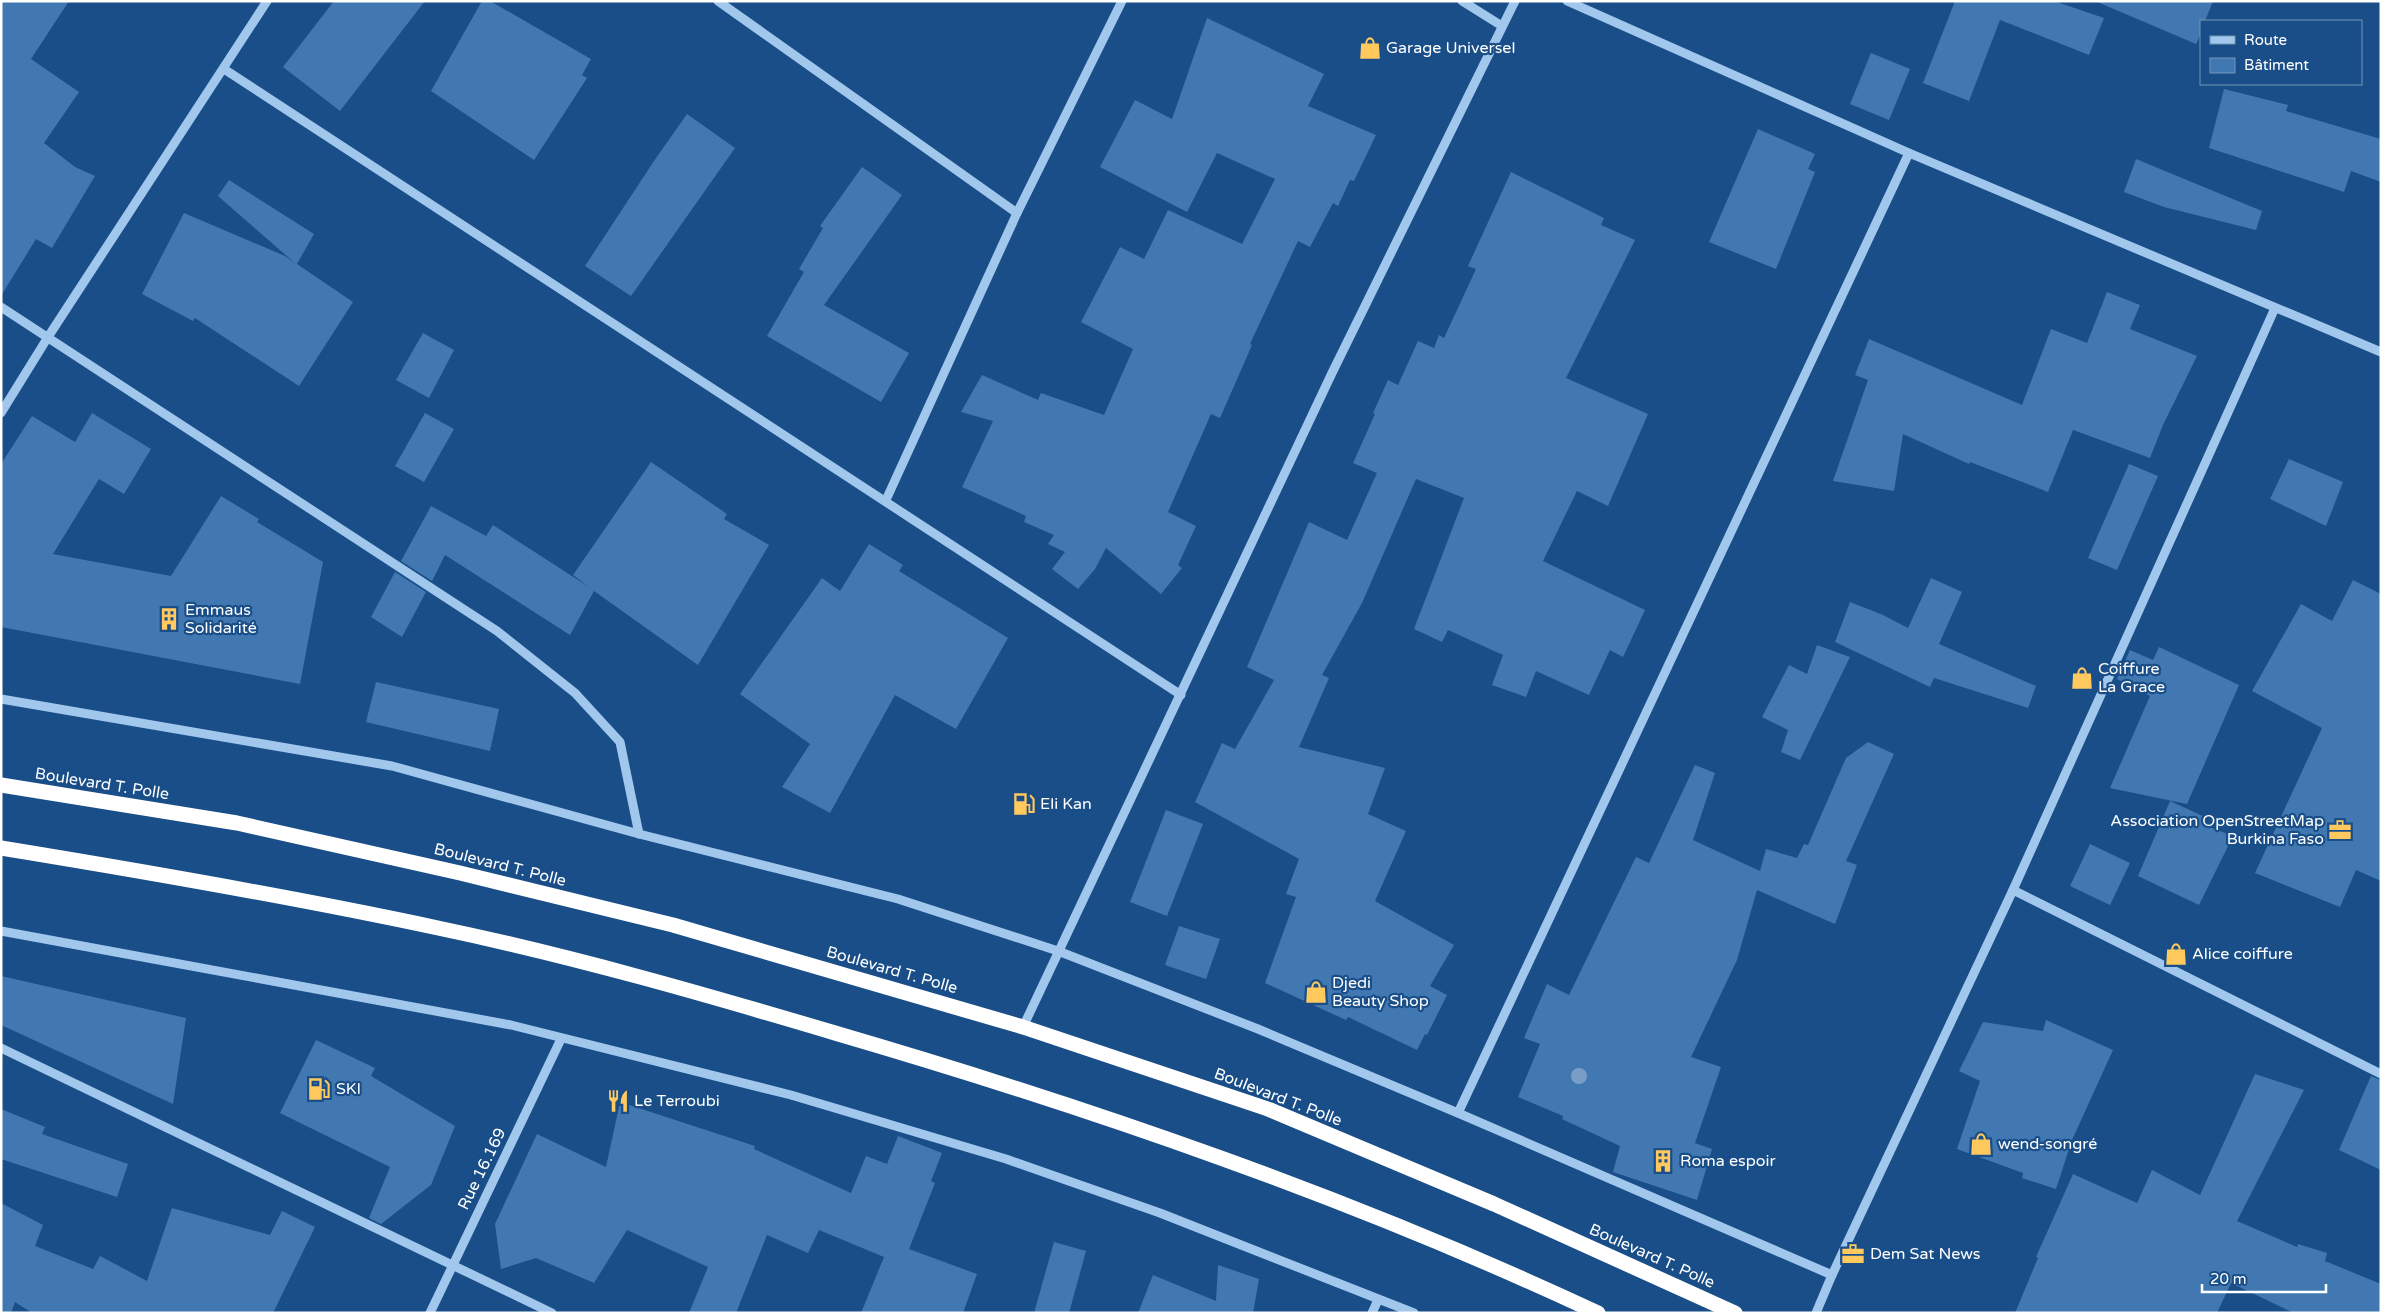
<svg xmlns="http://www.w3.org/2000/svg" width="2382" height="1314" viewBox="0 0 2382 1314" font-family="'Varela Round',sans-serif">
	<style>
		.building { fill: #4278b2 }
		.lines { fill: none; stroke-linecap: round; stroke-linejoin: round }
		.minor { stroke: #a1c7ed; stroke-width: 9 }
		.highway { stroke: #fff; stroke-width: 15 }
		.tree { fill: #799ec6 }
		.labels { text-anchor: middle; dominant-baseline: central; stroke-width: 4.5; stroke-linejoin: round; paint-order: stroke }
		.poi-label { font-size: 16px; fill: #fff; stroke: #194e88; text-anchor: start }
		.street-label { font-size: 16px; fill: #fff; stroke: #194e88 }
	</style>
	<rect width="100%" height="100%" fill="#194e88"/>
	<!-- building -->
	<g class="building">
		<polygon points="1,1 69,1 31,59 79,92 44,143 75,167 95,176 52,248 36,239 1,296"/>
		<polygon points="334,1 425,1 340,111 283,67"/>
		<polygon points="482,1 490,1 591,59 582,75 587,78 534,160 431,91"/>
		<polygon points="1955,1 2054,1 2104,18 2089,55 2000,20 1969,101 1923,83"/>
		<polygon points="2095,1 2213,1 2205,21 2201,21 2201,33 2196,44"/>
		<polygon points="1207,18 1324,74 1308,106 1376,135 1354,181 1350,180 1338,206 1333,203 1310,247 1298,241 1250,344 1252,345 1220,418 1211,414 1168,512 1196,526 1178,565 1182,568 1161,594 1106,548 1095,569 1078,589 1052,569 1065,552 1048,544 1054,535 1024,522 1026,516 962,487 993,421 961,412 982,375 1038,400 1041,393 1104,415 1133,349 1081,322 1120,247 1144,259 1168,210 1242,244 1275,179 1217,153 1187,212 1100,167 1135,100 1172,119"/>
		<polygon points="1871,53 1910,69 1889,120 1850,104"/>
		<polygon points="2224,89 2288,105 2286,111 2381,139 2381,182 2351,171 2344,192 2209,148"/>
		<polygon points="687,114 735,148 631,296 585,266 654,161"/>
		<polygon points="1758,129 1815,154 1808,169 1815,172 1776,269 1709,242"/>
		<polygon points="2136,159 2262,211 2256,230 2164,207 2124,192"/>
		<polygon points="862,167 902,195 824,305 909,353 881,402 767,336 804,272 799,269 823,228 820,226"/>
		<polygon points="1511,172 1604,218 1601,225 1635,240 1566,378 1648,414 1608,506 1577,491 1543,561 1645,610 1623,657 1610,650 1589,695 1536,671 1526,697 1492,685 1503,655 1448,630 1442,642 1414,629 1464,498 1416,479 1362,603 1322,675 1329,678 1299,747 1385,768 1368,814 1406,831 1375,901 1454,945 1430,986 1447,995 1427,1035 1425,1034 1417,1050 1348,1017 1346,1020 1265,983 1296,897 1286,894 1299,859 1195,802 1222,743 1235,749 1274,680 1247,667 1309,522 1347,540 1377,473 1353,463 1375,414 1373,413 1388,380 1398,385 1418,341 1434,348 1439,335 1444,338 1476,269 1468,266"/>
		<polygon points="229,180 314,234 297,264 353,302 299,386 195,318 193,321 142,294 184,213 285,256 296,264 218,196"/>
		<polygon points="2107,292 2140,305 2130,329 2197,356 2163,425 2150,458 2073,430 2048,492 1970,462 1969,464 1903,434 1894,491 1833,481 1868,380 1855,375 1869,339 2022,405 2051,329 2087,343"/>
		<polygon points="423,333 454,350 429,398 396,380"/>
		<polygon points="92,413 151,449 124,494 99,479 53,554 171,576 221,496 259,519 257,522 323,562 300,684 1,627 1,464 32,416 75,442"/>
		<polygon points="425,413 454,429 424,482 395,466"/>
		<polygon points="2289,459 2343,482 2326,526 2270,499"/>
		<polygon points="651,462 727,514 724,519 769,545 698,665 594,591 570,635 445,555 432,581 401,561 431,506 486,536 493,525 589,587 573,575"/>
		<polygon points="2129,464 2158,476 2117,570 2088,558"/>
		<polygon points="869,544 903,565 899,571 1008,638 956,729 895,695 830,813 782,787 810,744 740,694 822,578 840,591"/>
		<polygon points="395,572 426,592 402,637 371,617"/>
		<polygon points="1931,578 1962,592 1939,644 2036,686 2028,708 1934,678 1930,687 1835,642 1850,602 1883,615 1908,628"/>
		<polygon points="2353,580 2381,594 2381,881 2356,870 2340,907 2255,873 2322,728 2252,691 2301,604 2332,621"/>
		<polygon points="1817,645 1850,657 1800,760 1781,752 1788,730 1762,717 1789,665 1807,674"/>
		<polygon points="2159,647 2239,685 2187,804 2110,788 2150,696 2117,679 2130,650 2153,660"/>
		<polygon points="376,682 499,709 490,751 366,722"/>
		<polygon points="1868,742 1894,754 1846,861 1857,865 1835,924 1757,890 1737,960 1691,1057 1721,1067 1695,1143 1712,1149 1697,1200 1613,1172 1620,1146 1562,1119 1563,1116 1518,1097 1540,1044 1524,1038 1547,984 1569,995 1636,857 1649,863 1695,765 1715,773 1693,840 1760,871 1766,849 1797,858 1804,844 1808,845 1846,758"/>
		<polygon points="2170,801 2207,818 2204,825 2233,836 2199,905 2138,876"/>
		<polygon points="1166,810 1203,824 1167,916 1130,902"/>
		<polygon points="2090,844 2130,863 2110,905 2070,886"/>
		<polygon points="1179,926 1220,939 1206,979 1165,965"/>
		<polygon points="1,976 186,1018 173,1104 1,1025"/>
		<polygon points="2046,1020 2113,1050 2072,1140 2056,1189 2022,1178 2023,1173 1957,1149 1980,1081 1959,1071 1983,1022 2043,1031"/>
		<polygon points="316,1040 375,1068 371,1076 455,1126 431,1185 381,1224 369,1218 390,1167 280,1113"/>
		<polygon points="2255,1074 2304,1090 2237,1221 2297,1247 2298,1244 2327,1253 2325,1261 2381,1284 2381,1313 2294,1313 2231,1283 2217,1313 2015,1313 2038,1258 2036,1257 2073,1174 2137,1203 2152,1170 2200,1195"/>
		<polygon points="2371,1076 2381,1080 2381,1170 2339,1150"/>
		<polygon points="620,1102 755,1146 754,1149 851,1193 866,1156 887,1164 898,1136 942,1153 931,1181 935,1183 909,1249 977,1274 963,1313 861,1313 884,1257 819,1230 808,1253 767,1235 736,1313 689,1313 708,1267 627,1230 594,1283 536,1258 501,1269 495,1224 537,1134 606,1167"/>
		<polygon points="1,1109 45,1127 42,1134 128,1164 117,1197 1,1159"/>
		<polygon points="1,1203 43,1225 35,1246 93,1269 100,1256 147,1281 172,1208 270,1235 282,1211 315,1227 273,1313 32,1313 15,1302 11,1313 1,1313"/>
		<polygon points="1054,1242 1086,1251 1069,1313 1034,1313"/>
		<polygon points="1218,1265 1259,1279 1253,1313 1138,1313 1153,1275 1216,1301"/>
	</g>
	<g class="lines">
		<!-- minor -->
		<g class="minor">
			<polyline points="718,1 1017,213"/>
			<polyline points="1462,1 1502,26"/>
			<polyline points="1567,1 1909,153 2381,352"/>
			<polyline points="224,69 1181,695"/>
			<polyline points="1,307 497,631 575,693 620,742 639,834"/>
			<polyline points="1,413 48,337 267,1"/>
			<polyline points="886,500 1017,213 1122,1"/>
			<polyline points="1,699 392,766 639,834 898,899 1058,951 1258,1029 1458,1113 1832,1275"/>
			<polyline points="2013,890 2381,1074"/>
			<polyline points="1,931 511,1025 791,1095 1006,1159 1160,1213 1414,1313"/>
			<polyline points="1023,1027 1332,373 1515,1"/>
			<polyline points="1,1048 552,1313"/>
			<polyline points="1458,1113 1909,153"/>
			<polyline points="430,1313 561,1039"/>
			<polyline points="1372,1313 1378,1300"/>
			<polyline points="1816,1313 1832,1275 2013,890 2275,308"/>
		</g>
		<!-- highway -->
		<g class="highway">
			<polyline points="1,785 237,823 460,873 673,925 1023,1027 1268,1109 1494,1204 1735,1313"/>
			<path d="M 1,848 C 148,872 293,897 438,928 C 572,956 704,994 835,1033 C 1095,1109 1352,1198 1598,1313"/>
		</g>
	</g>
	<!-- trees -->
	<circle class="tree" cx="1579" cy="1076" r="8"/>
	<!-- icons -->
	<defs>
		<symbol id="shop-bare" viewBox="-9 -9 18 18"><path d="M-5-2.5h2.3a2.7 3.5 0 0 1 5.4 0H5L5.5 6h-11ZM-1.5-2.5h3a1.5 2.3 0 0 0-3 0Z" fill="#ffc95d" stroke="#194e88" stroke-width="2.5" paint-order="stroke"/></symbol>
		<symbol id="building-bare" viewBox="-9 -9 18 18"><path d="M-4-6H4V6H1V3H-1V6H-4ZM-2.5-4.3h1.7v1.8h-1.7ZM.8-4.3h1.7v1.8H.8ZM-2.5-1h1.7V.8h-1.7ZM.8-1h1.7V.8H.8Z" fill="#ffc95d" stroke="#194e88" stroke-width="2.5" paint-order="stroke"/></symbol>
		<symbol id="fuel-bare" viewBox="-9 -9 18 18"><path d="M-5.5-6h7V0h2V4h1.3V-2.5L3-4.5l.8-.8L6-3V5H2.5V1h-1V6h-7ZM-4.2-4.7v3.2H.2V-4.7Z" fill="#ffc95d" stroke="#194e88" stroke-width="2.5" paint-order="stroke"/></symbol>
		<symbol id="office-bare" viewBox="-9 -9 18 18"><path d="M-6-3h4V-5.5h4V-3h4V5H-6ZM-1-4.5V-3h2v-1.5ZM-6 0V1H6V0Z" fill="#ffc95d" stroke="#194e88" stroke-width="2.5" paint-order="stroke"/></symbol>
		<symbol id="restaurant-bare" viewBox="-9 -9 18 18"><path d="M-5-6h1v4h1v-4h1v4h1v-4h1v5L-1.5 .5V6h-2V.5L-5-1ZM5-6V6H3V1.5H1.5Q1.5-4 5-6Z" fill="#ffc95d" stroke="#194e88" stroke-width="2.5" paint-order="stroke"/></symbol>
	</defs>
	<g fill-rule="evenodd">
		<use href="#shop-bare" x="1354" y="32" width="32" height="32"/>
		<use href="#building-bare" x="153" y="603" width="32" height="32"/>
		<use href="#shop-bare" x="2066" y="662" width="32" height="32"/>
		<use href="#fuel-bare" x="1008" y="788" width="32" height="32"/>
		<use href="#office-bare" x="2324" y="814" width="32" height="32"/>
		<use href="#shop-bare" x="2160" y="938" width="32" height="32"/>
		<use href="#shop-bare" x="1300" y="976" width="32" height="32"/>
		<use href="#fuel-bare" x="303" y="1073" width="32" height="32"/>
		<use href="#restaurant-bare" x="602" y="1085" width="32" height="32"/>
		<use href="#shop-bare" x="1965" y="1128" width="32" height="32"/>
		<use href="#building-bare" x="1647" y="1145" width="32" height="32"/>
		<use href="#office-bare" x="1837" y="1238" width="32" height="32"/>
	</g>
	<g class="labels">
		<!-- poi labels -->
		<g class="poi-label">
			<text x="1386" y="48">Garage Universel</text>
			<text x="185" y="610">Emmaus<tspan x="185" dy="18">Solidarité</tspan></text>
			<text x="2098" y="669">Coiffure<tspan x="2098" dy="18">La Grace</tspan></text>
			<text x="1040" y="804">Eli Kan</text>
			<text x="2324" y="821" text-anchor="end">Association OpenStreetMap<tspan x="2324" dy="18">Burkina Faso</tspan></text>
			<text x="2192" y="954">Alice coiffure</text>
			<text x="1332" y="983">Djedi<tspan x="1332" dy="18">Beauty Shop</tspan></text>
			<text x="336" y="1089">SKI</text>
			<text x="634" y="1101">Le Terroubi</text>
			<text x="1998" y="1144">wend-songré</text>
			<text x="1680" y="1161">Roma espoir</text>
			<text x="1870" y="1254">Dem Sat News</text>
		</g>
		<!-- street labels -->
		<g class="street-label">
			<text transform="translate(102 784) rotate(9)">Boulevard T. Polle</text>
			<text transform="translate(500 865) rotate(14)">Boulevard T. Polle</text>
			<text transform="translate(892 970) rotate(16)">Boulevard T. Polle</text>
			<text transform="translate(1278 1097) rotate(21)">Boulevard T. Polle</text>
			<text transform="translate(482 1169) rotate(-64)">Rue 16.169</text>
			<text transform="translate(1652 1256) rotate(24)">Boulevard T. Polle</text>
		</g>
	</g>
	<!-- border -->
	<rect width="2382" height="1314" fill="none" stroke="#ffffff" stroke-width="5"/>
	<!-- legend -->
	<rect x="2200" y="20" width="162" height="65" fill="#194e88" stroke="#7595b8"/>
	<rect x="2210" y="36" width="25" height="8" fill="#a1c7ed" stroke="#7595b8"/>
	<text x="2244" y="45" font-size="15" fill="#ffffff">Route</text>
	<rect x="2210" y="58" width="25" height="15" fill="#4278b2" stroke="#7595b8"/>
	<text x="2244" y="70" font-size="15" fill="#ffffff">Bâtiment</text>
	<!-- scale -->
	<path d="M2202 1284v8h124v-8" fill="none" stroke="#ffffff" stroke-width="2.5"/>
	<text x="2210" y="1284" font-size="15" fill="#ffffff" stroke="#194e88" stroke-width="4" paint-order="stroke">20 m</text>
</svg>
